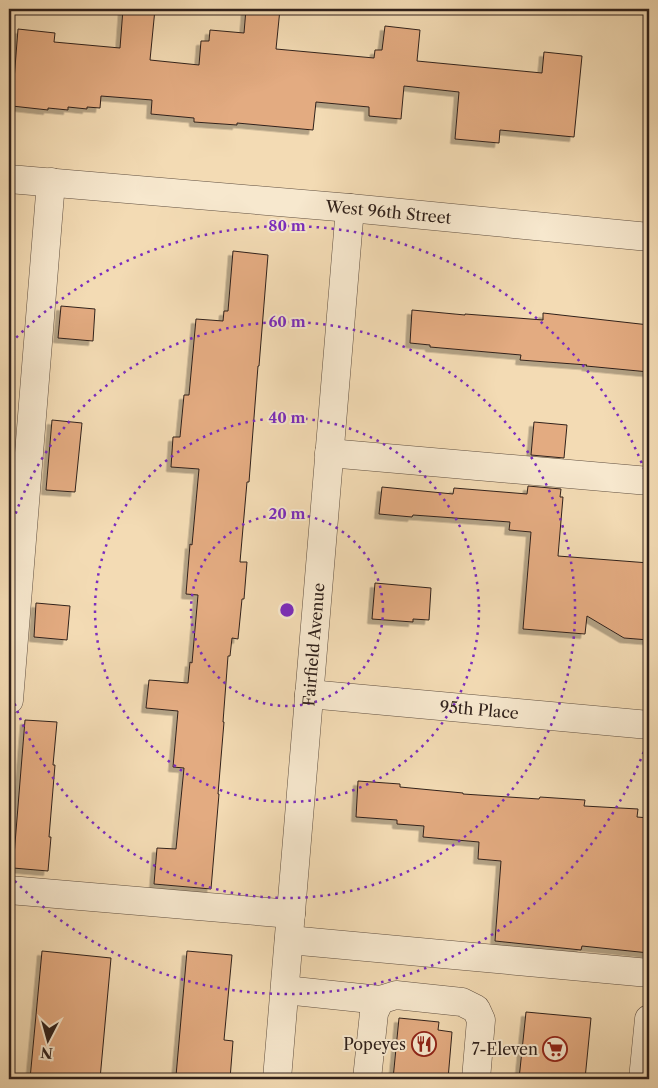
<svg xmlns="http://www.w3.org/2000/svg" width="658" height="1088" viewBox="0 0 658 1088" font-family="'Libre Caslon Text',serif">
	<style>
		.building { fill: #e3ab81; stroke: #30211b; filter: url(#shadow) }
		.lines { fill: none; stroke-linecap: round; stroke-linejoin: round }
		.minor-casing { stroke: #615041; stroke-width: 29 }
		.minor { stroke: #f7e8ce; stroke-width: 28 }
		.ring { fill: none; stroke: #7b2cbf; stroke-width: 2.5; stroke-dasharray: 2.5 5 }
		.labels { text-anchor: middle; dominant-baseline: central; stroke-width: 4; stroke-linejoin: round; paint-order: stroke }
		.street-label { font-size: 16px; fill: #30211b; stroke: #f7e8ce }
		.poi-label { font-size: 16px; fill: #30211b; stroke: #f7e8ce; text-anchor: end }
		.centre { fill: #7b2cbf; stroke: #f7e8ce; stroke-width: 2.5 }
		.ring-label { font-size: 15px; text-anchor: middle; font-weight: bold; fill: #7b2cbf; stroke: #f7e8ce; stroke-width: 4; stroke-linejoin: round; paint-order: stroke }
	</style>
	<defs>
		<filter id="shadow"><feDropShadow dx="-4.5" dy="4.5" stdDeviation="0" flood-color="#0004"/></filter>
	</defs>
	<rect width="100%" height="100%" fill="#f3dbb4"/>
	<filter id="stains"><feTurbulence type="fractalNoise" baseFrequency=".004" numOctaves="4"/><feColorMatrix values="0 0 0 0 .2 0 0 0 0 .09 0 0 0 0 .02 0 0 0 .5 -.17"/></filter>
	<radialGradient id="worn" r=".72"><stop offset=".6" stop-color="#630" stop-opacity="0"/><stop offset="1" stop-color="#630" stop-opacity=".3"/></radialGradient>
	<!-- building -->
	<g class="building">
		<polygon points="123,9 155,9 150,60 199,65 201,41 209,41 210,30 244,33 246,9 280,9 276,49 374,58 375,50 382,50 385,26 420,30 417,61 542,73 544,52 582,56 574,137 500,130 499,143 455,139 459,92 404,86 401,119 369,116 369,107 316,102 313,130 237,123 237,125 194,122 194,118 151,114 152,100 101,96 100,108 87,107 87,109 68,107 68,110 48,108 48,110 12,106 18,29 55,33 54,42 120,48"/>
		<polygon points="233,251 268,255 259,366 258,366 249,482 247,482 240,562 247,562 244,599 242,599 238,639 232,638 230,656 228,656 223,722 224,722 218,794 219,794 211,889 154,884 157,848 176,849 184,768 173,767 178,711 146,708 149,680 188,683 190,662 192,663 198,595 186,594 190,544 192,545 199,469 171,467 173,437 180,437 184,395 189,395 196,319 223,321 224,311 228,311"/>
		<polygon points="61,306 95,309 93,341 58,338"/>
		<polygon points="412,310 465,315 465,314 543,320 543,313 649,325 649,372 586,366 587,365 520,360 521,355 430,347 430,345 410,343"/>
		<polygon points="52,420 82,423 75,492 46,490"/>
		<polygon points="534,422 567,425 564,458 531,455"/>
		<polygon points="528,486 561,489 560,497 563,497 558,556 649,563 649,640 624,638 587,616 585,634 523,629 531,532 509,530 510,522 413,515 412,517 379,514 382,487 453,494 454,488 527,494"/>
		<polygon points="375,583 431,588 429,620 413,619 413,622 372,619"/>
		<polygon points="36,603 70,606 67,640 34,637"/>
		<polygon points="25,720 57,722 53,765 55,765 49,837 51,837 48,871 13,868"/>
		<polygon points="358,781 400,784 400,787 463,793 463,794 539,799 540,797 585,800 584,806 638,809 637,817 649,818 647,837 649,837 649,953 582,946 581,950 495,941 501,861 478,859 479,842 423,837 424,826 397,824 397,820 356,817"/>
		<polygon points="42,951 111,958 100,1079 30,1079"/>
		<polygon points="187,951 232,955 224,1040 233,1041 230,1079 211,1079 176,1076"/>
		<polygon points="526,1012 591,1018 585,1079 519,1079"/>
		<polygon points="399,1018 439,1022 438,1030 452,1032 448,1079 393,1079"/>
	</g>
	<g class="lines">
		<defs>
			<g id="minor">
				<path id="s1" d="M 9,179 L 350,208 L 649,237"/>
				<polyline points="329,453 649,481"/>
				<path id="s2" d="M 309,694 L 649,725"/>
				<polyline points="9,700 51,182"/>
				<polyline points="9,890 291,914"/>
				<polyline points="289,940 649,973"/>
				<polyline points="285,990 380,1000"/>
				<path id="s3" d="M 277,1079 L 350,208"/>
				<polyline points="367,1079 374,1013 380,1000 396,995 462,1002 476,1009 481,1020 476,1079"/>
				<polyline points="643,1079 649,1019"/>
			</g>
		</defs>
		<!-- minor casing -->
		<use href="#minor" class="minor-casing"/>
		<!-- minor -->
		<use href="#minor" class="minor"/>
	</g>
	<!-- distance rings -->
	<g class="ring">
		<circle cx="287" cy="610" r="96"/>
		<circle cx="287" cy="610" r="192"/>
		<path d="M9 535A288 288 0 1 1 9 685"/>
		<path d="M649 738A384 384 0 0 1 11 877M11 343A384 384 0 0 1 649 482"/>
	</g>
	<!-- icons -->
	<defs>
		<symbol id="restaurant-ring" viewBox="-11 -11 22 22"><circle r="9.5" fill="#f7e8ce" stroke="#8f2418" stroke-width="1.5"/><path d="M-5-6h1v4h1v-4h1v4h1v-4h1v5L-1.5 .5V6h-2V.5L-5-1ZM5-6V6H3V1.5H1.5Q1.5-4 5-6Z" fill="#8f2418"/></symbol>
		<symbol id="supermarket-ring" viewBox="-11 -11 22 22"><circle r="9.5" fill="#f7e8ce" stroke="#8f2418" stroke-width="1.5"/><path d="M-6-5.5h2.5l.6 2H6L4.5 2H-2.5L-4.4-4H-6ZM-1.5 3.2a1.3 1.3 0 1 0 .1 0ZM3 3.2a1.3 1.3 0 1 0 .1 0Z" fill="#8f2418"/></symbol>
	</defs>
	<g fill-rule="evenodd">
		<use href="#restaurant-ring" x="410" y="1030" width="28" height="28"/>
		<use href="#supermarket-ring" x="541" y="1035" width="28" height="28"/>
	</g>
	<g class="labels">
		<!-- street labels -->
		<g class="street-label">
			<text stroke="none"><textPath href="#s1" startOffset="381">West 96th Street</textPath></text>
			<text stroke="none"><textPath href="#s3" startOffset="436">Fairfield Avenue</textPath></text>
			<text stroke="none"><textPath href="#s2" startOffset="171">95th Place</textPath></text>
		</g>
		<!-- poi labels -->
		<g class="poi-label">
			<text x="406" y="1044">Popeyes</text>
			<text x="538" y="1049">7-Eleven</text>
		</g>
	</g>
	<circle cx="287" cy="610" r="8" class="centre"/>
	<g class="ring-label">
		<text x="287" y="231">80 m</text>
		<text x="287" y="327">60 m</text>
		<text x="287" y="423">40 m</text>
		<text x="287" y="519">20 m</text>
	</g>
	<!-- margin -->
	<rect width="658" height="1088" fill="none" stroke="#f3dbb4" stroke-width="30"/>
	<rect x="10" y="10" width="638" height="1068" fill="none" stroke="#30211b" stroke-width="2.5"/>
	<rect x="15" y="15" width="628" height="1058" fill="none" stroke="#30211b"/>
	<!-- north arrow -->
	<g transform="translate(48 1040) rotate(186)" stroke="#f7e8ce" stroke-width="4" paint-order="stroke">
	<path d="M0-4L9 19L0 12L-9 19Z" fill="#30211b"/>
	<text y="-8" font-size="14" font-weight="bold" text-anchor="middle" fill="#30211b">N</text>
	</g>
	<rect width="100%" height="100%" filter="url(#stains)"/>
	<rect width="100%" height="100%" fill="url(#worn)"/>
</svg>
